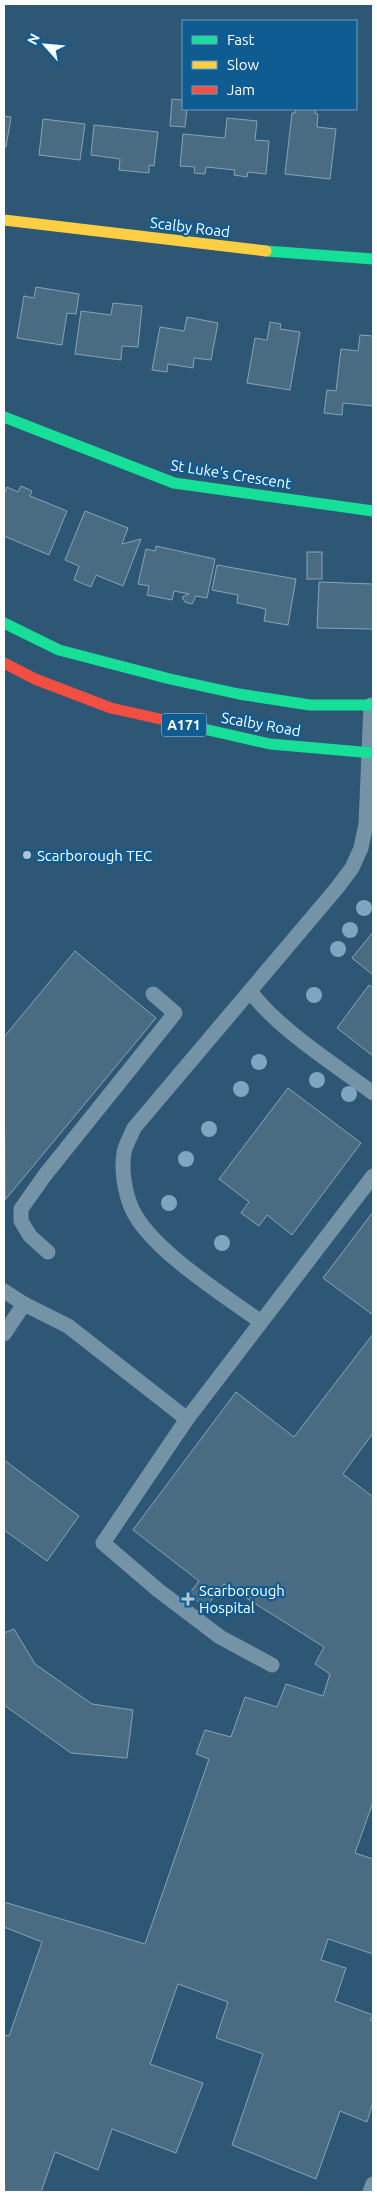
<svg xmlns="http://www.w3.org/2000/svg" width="377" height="2196" viewBox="0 0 377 2196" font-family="Ubuntu,sans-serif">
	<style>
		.building { fill: #4a6c83; stroke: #89a3b5 }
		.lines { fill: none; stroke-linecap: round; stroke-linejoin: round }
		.lane { stroke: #7493a7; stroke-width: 15 }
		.fast { stroke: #16e098; stroke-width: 11 }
		.slow { stroke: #ffcf43; stroke-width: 11 }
		.jam { stroke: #f24e42; stroke-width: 11 }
		.tree { fill: #7fa6c0 }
		.poi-dot { fill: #b6c4ce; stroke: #0f5c92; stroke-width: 2 }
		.labels { text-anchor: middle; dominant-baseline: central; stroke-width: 4.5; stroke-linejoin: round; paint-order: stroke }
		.shield { fill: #0f5c92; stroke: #b7cede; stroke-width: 1 }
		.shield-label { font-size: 14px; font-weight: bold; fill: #fff }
		.street-label { font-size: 15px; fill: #fff; stroke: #0f5c92 }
		.poi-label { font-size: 15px; fill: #fff; stroke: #0f5c92; text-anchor: start }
	</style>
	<rect width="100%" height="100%" fill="#2d5774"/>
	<!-- building -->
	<g class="building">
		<polygon points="172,99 183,100 183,109 187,109 185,127 170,126"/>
		<polygon points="296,109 316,109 315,113 318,114 317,127 336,129 330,179 285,174 292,113 295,113"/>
		<polygon points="4,116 11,117 6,147 4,147"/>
		<polygon points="227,118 257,121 255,140 269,141 266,174 248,172 247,177 234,175 235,170 206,167 205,174 194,173 195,167 180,166 183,134 225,138"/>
		<polygon points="43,119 85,124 80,160 39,155"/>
		<polygon points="94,125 158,132 154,166 149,165 149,173 119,170 120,159 91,155"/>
		<polygon points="36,287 79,294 76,314 67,313 62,345 17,338 24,296 34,298"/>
		<polygon points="113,303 142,306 138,347 122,346 121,360 75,354 81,311 111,315"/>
		<polygon points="187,317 218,323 211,360 194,358 193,368 168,364 167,372 152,370 160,327 184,331"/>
		<polygon points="270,322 281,324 280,329 300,332 290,390 247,383 255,338 267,340"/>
		<polygon points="360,335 373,336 373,406 343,403 342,415 324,413 327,390 336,391 341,349 358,351"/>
		<polygon points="21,486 32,491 30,496 67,511 49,555 4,536 4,495 7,487 18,492"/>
		<polygon points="85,511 128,528 122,544 141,539 123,586 96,575 91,587 74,580 79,566 65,560"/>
		<polygon points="156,546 215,559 207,598 196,596 192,604 185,602 182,597 189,594 174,591 172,600 147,595 149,586 138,584 146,549 155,551"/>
		<rect x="307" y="552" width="15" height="27"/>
		<polygon points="217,565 296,579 288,625 264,621 266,609 237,603 238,595 212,590"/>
		<polygon points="319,582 373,584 373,629 317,628"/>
		<polygon points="373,932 373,975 352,958"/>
		<polygon points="75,951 156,1018 5,1200 4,1037"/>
		<polygon points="369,985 373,988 373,1056 337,1028"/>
		<polygon points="288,1088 361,1143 292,1235 267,1215 259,1226 241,1213 249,1202 219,1179"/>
		<polygon points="373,1212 373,1315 323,1278"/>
		<polygon points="373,1334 373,1433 343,1474 373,1497 373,1802 355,1853 373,1859 373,1954 328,1939 321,1960 346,1968 335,2001 373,2015 370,2020 373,2021 373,2102 367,2122 340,2111 316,2179 232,2145 263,2054 216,2038 228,2002 178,1984 150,2064 203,2083 176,2153 112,2129 98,2170 55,2152 41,2192 4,2192 4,2035 9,2036 42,1942 4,1927 4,1902 145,1944 209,1759 196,1754 205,1730 231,1737 245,1697 277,1707 286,1684 323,1696 330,1674 315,1664 324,1647 224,1584 205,1608 189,1594 199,1581 133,1530 236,1392 294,1437"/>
		<polygon points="4,1460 79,1516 47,1561 4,1530"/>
		<polygon points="14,1629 35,1664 92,1704 133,1710 127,1758 71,1753 4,1705 4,1633"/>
	</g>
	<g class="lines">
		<!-- lane -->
		<g class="lane">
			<path d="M 250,991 C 277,1028 335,1065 373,1093"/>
			<polyline points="48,1252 30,1236 21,1221 21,1209 45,1175 175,1013 153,994"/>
			<polyline points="4,1291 24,1304"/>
			<path d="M 261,1322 C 224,1295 151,1250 132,1209 C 125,1193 121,1170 124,1153 C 125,1145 131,1136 134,1128 L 337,888 L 352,868 L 361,848 L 366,824 L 371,705"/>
			<polyline points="4,1334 24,1304 68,1326 187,1419"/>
			<polyline points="272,1665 220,1637 158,1590 103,1543 187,1419 373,1176"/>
			<polyline points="370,2192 373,2184"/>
		</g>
		<!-- fast -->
		<g class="fast">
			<polyline points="266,251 373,259"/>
			<polyline points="4,417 174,483 373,511"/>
			<polyline points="4,623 59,650 170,679 239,694 310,705 373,705"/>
			<polyline points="169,721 270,744 373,753"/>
		</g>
		<!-- slow -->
		<polyline class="slow" points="4,220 266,251"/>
		<!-- jam -->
		<polyline class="jam" points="4,663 35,679 111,708 169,721"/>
	</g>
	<!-- trees -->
	<g class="tree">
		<circle cx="364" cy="908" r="8"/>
		<circle cx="350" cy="930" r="8"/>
		<circle cx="338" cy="949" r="8"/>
		<circle cx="314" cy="995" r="8"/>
		<circle cx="259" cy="1062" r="8"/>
		<circle cx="317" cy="1080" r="8"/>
		<circle cx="241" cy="1089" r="8"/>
		<circle cx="349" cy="1094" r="8"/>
		<circle cx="209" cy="1129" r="8"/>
		<circle cx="186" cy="1159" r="8"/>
		<circle cx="169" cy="1203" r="8"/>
		<circle cx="222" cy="1243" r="8"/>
	</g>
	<!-- markers -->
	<g class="poi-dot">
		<circle cx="27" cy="855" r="5"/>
		<path d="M185.5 1591.5h5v5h5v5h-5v5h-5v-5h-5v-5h5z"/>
	</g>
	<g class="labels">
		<!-- shield labels -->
		<rect class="shield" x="161.5" y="713.5" width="45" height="23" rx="4"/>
		<g class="shield-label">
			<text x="184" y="725">A171</text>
		</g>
		<!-- street labels -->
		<g class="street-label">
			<text transform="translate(190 227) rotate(7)">Scalby Road</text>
			<text transform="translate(231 474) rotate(9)">St Luke's Crescent</text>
			<text transform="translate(261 724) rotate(10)">Scalby Road</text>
		</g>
		<!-- poi labels -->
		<g class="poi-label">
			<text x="37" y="855">Scarborough TEC</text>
			<text x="199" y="1590">Scarborough<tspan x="199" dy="17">Hospital</tspan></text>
		</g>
	</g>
	<!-- border -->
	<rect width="377" height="2196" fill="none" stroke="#ffffff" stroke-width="10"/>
	<!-- legend -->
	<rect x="182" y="20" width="175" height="90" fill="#0f5c92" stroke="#6f9dbe"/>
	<rect x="192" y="36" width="25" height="8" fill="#16e098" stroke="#6f9dbe"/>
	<text x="227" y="45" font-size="15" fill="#ffffff">Fast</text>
	<rect x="192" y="61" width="25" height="8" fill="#ffcf43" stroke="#6f9dbe"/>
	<text x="227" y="70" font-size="15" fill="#ffffff">Slow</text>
	<rect x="192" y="86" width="25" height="8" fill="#f24e42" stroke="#6f9dbe"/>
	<text x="227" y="95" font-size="15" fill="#ffffff">Jam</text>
	<!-- north arrow -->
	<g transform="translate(45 45) rotate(297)" stroke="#0f5c92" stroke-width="4" paint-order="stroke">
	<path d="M0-4L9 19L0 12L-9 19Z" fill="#ffffff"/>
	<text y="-8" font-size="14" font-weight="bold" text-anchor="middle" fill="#ffffff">N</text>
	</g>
</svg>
